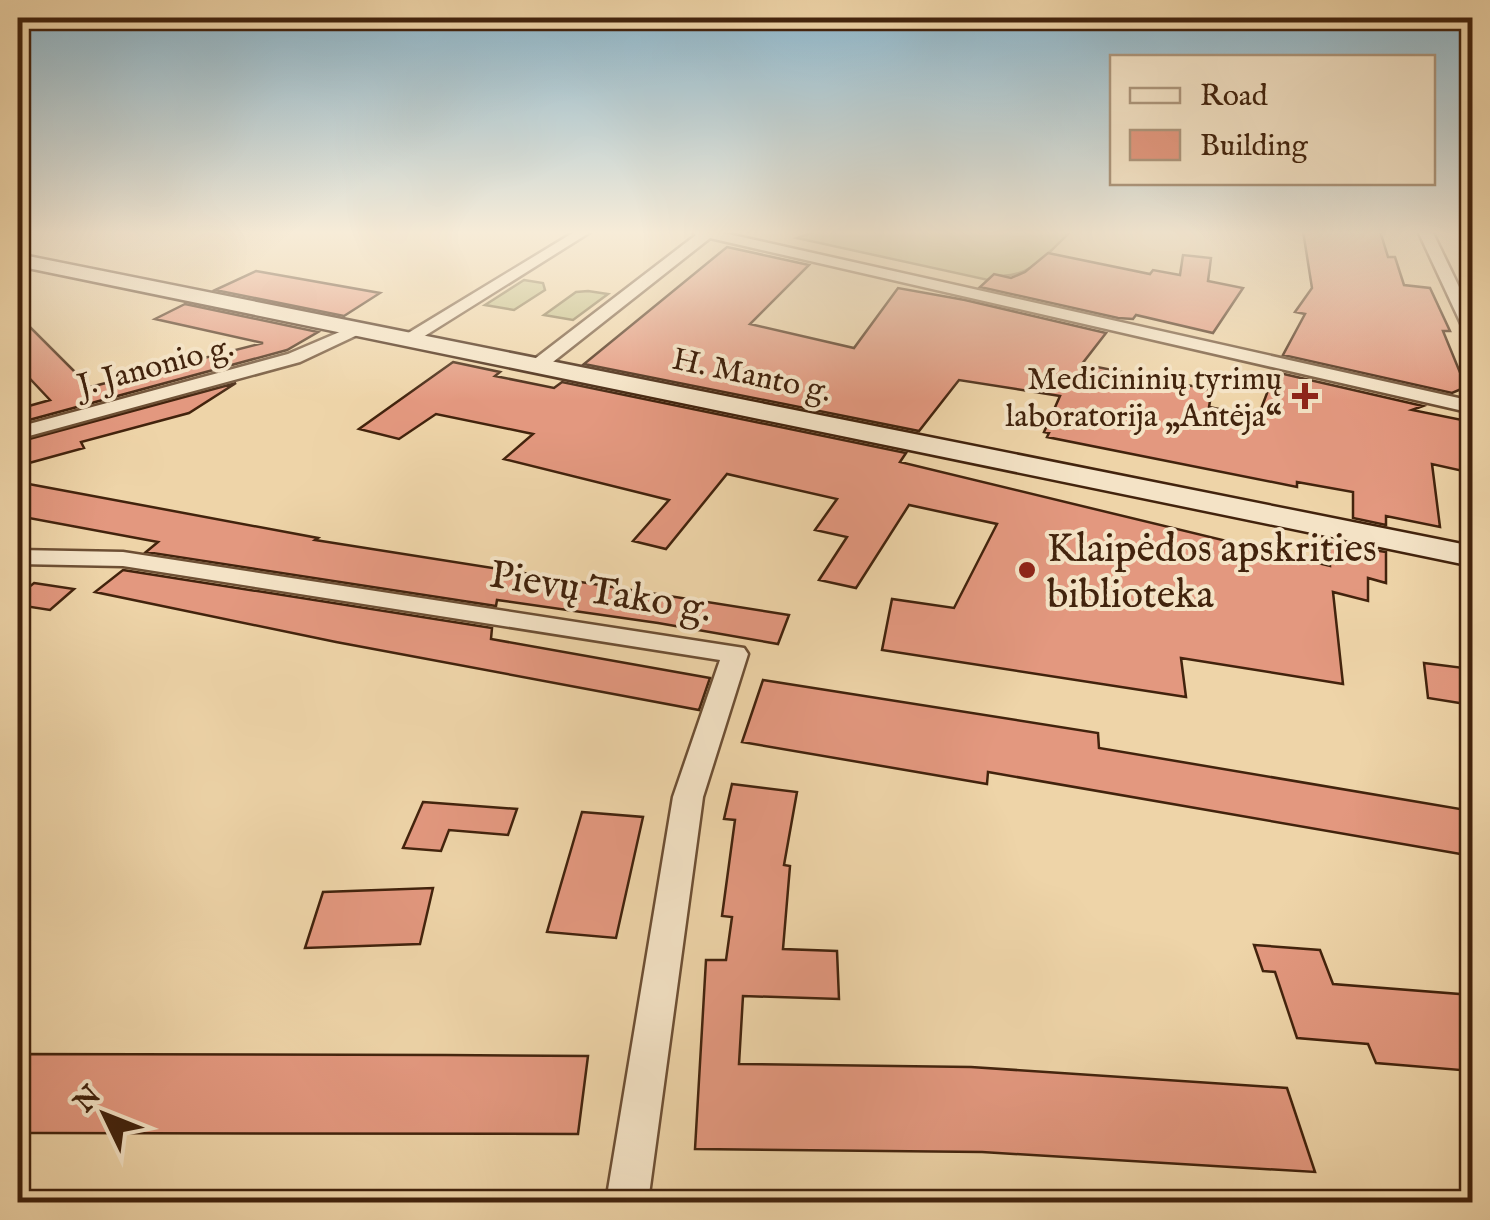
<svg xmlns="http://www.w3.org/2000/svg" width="1490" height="1220" font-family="'IM FELL English',serif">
  <rect width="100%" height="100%" fill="#eed4a8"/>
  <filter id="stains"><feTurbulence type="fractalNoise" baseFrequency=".002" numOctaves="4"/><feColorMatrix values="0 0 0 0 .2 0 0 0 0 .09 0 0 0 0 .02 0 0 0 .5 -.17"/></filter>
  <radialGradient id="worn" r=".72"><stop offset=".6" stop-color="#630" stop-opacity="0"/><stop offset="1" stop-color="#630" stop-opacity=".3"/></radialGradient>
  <!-- green -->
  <path fill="#bfbb83" stroke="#806f48" stroke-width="2.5" d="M817 231H1071C1048 253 1028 281 994 275L988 280 797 238Z
    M524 280 543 283 545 290 514 310 485 305Z
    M588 291 608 294 573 320 544 315 576 292Z"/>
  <!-- building -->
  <path fill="#e3987f" stroke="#42230d" stroke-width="2.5" d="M1303 231H1380L1388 257H1395L1404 285 1430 288 1450 331H1443L1466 387 1452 393 1283 355 1305 314 1295 312 1312 288Z
    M727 247 809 265 750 324 854 348 898 288 965 300 1106 333 1082 364 1212 390 1209 407 1258 417 1275 372 1423 406 1412 410 1472 422V473L1432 464 1440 527 1386 516V525L1353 518V492L1297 482V487L1047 437 1049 433 1044 432 1060 396 959 380 919 431 584 364Z
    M1048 253 1150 274 1153 270 1180 275 1183 255 1211 258 1208 281 1243 288 1213 333 1136 315 1133 319 1118 318 980 287 994 274 1011 278 1025 272Z
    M256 271 380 293 344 316 215 290Z
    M185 304 318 332 287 350 18 423V409L50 400 18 366V315L90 387 263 343 155 319Z
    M453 362 500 372 495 376 554 388 562 382 906 453 900 462 1330 566 1329 543 1386 552V583L1368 578V601L1333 592 1343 684 1181 658 1186 697 882 650 892 599 954 608 997 524 909 505 856 588 819 580 847 537 815 530 837 499 727 474 666 549 633 541 669 500 504 459 533 434 436 414 399 439 359 429Z
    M236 383 189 413 81 442 84 448 18 466V442Z
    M18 482 318 538 315 540 789 615 778 644 658 623 497 600 496 606 146 552 158 542 18 516Z
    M123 570 492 628 491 639 710 678 699 710 336 642 95 592Z
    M34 583 74 589 50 610 18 605V596Z
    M1424 663 1472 669V705L1428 698Z
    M763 680 1098 733 1099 748 1472 811V856L988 772 987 784 742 742Z
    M732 784 797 792 784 865 790 866 783 949 837 951 839 999 743 996 739 1064 971 1067 1287 1088 1315 1172 982 1152 695 1149 706 960H726L732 917 722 916 735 820 724 819Z
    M423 802 517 809 508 835 449 830 441 851 403 848Z
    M582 812 643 817 616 938 547 932Z
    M433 888 420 944 305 948 323 892Z
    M1254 945 1320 950 1333 984 1472 995V1071L1376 1063 1368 1044 1297 1038 1275 972 1263 971Z
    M18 1054 445 1055 588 1056 578 1134 40 1133H18Z"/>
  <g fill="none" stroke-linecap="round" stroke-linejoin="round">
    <defs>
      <path id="minor" d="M576 231H592L415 342 400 338Z
        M691 231H715L1472 401V413L710 238 544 369H532V361L696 235Z
        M1418 231H1432L1472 314V335L1464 330Z
        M356 325 370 329 300 362 18 439V427L288 354Z
        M18 550 123 552 744 648 748 654 703 797 648 1202H606L673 797 720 660 123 566 18 564Z"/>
      <path id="secondary" d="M18 254 1472 546V566L18 266Z"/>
    </defs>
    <!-- minor casing -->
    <use href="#minor" stroke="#6d4f34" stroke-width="5"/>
    <!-- secondary casing -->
    <use href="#secondary" stroke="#42230d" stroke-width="5"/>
    <!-- minor -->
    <use href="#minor" fill="#f4e3c6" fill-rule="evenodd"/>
    <!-- secondary -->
    <use href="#secondary" fill="#f4e3c6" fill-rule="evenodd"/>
  </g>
  <!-- sky -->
  <linearGradient id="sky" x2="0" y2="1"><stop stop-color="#89b6ce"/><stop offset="0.58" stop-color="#f7ecd8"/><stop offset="1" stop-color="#f7ecd8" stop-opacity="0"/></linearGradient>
  <rect width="1490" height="401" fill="url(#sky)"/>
  <!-- markers -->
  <g fill="#8f2418" stroke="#f4e3c6" stroke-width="4">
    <path d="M1300 381h10v10h10v10h-10v10h-10v-10h-10v-10h10z"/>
    <circle cx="1027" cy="570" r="10"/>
  </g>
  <g text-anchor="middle" stroke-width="8" stroke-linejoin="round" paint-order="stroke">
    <!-- far-street labels -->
    <g font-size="32" fill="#42230d" stroke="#f4e3c6">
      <text transform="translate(155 365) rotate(-15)" y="11">J. Janonio g.</text>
      <text transform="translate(752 374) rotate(12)" y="11">H. Manto g.</text>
    </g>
    <!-- far-poi labels -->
    <g font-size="32" fill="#42230d" stroke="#f4e3c6" text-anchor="end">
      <text x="1282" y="389">Medicininių tyrimų<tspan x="1282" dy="37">laboratorija „Antėja“</tspan></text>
    </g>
    <!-- poi labels -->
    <g font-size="40" fill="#42230d" stroke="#f4e3c6" text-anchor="start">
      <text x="1047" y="561">Klaipėdos apskrities<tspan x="1047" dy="46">biblioteka</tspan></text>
    </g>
    <!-- street labels -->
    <g font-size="40" fill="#42230d" stroke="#f4e3c6">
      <text transform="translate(601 590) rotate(9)" y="14">Pievų Tako g.</text>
    </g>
  </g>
  <!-- margin -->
  <rect width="1490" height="1220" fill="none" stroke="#eed4a8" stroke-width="60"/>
  <rect x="20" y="20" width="1450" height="1180" fill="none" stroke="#42230d" stroke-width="5"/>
  <rect x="30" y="30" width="1430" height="1160" fill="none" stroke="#42230d" stroke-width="2.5"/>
  <!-- legend -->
  <rect x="1110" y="55" width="325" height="130" fill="#f4e3c6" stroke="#ad967c" stroke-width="2.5"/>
  <rect x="1130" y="88" width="50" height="15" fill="#f4e3c6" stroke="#ad967c" stroke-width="2.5"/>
  <text x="1200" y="105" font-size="30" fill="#42230d">Road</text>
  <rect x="1130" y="130" width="50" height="30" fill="#e3987f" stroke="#ad967c" stroke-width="2.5"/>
  <text x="1200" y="155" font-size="30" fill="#42230d">Building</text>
  <!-- north arrow -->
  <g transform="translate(105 1115) rotate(313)" stroke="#f4e3c6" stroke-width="8" paint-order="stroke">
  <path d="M0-8L18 38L0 25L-18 38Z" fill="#42230d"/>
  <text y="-15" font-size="28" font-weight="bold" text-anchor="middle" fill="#42230d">N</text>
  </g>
  <rect width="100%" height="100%" filter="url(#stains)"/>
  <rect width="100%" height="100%" fill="url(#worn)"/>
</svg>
